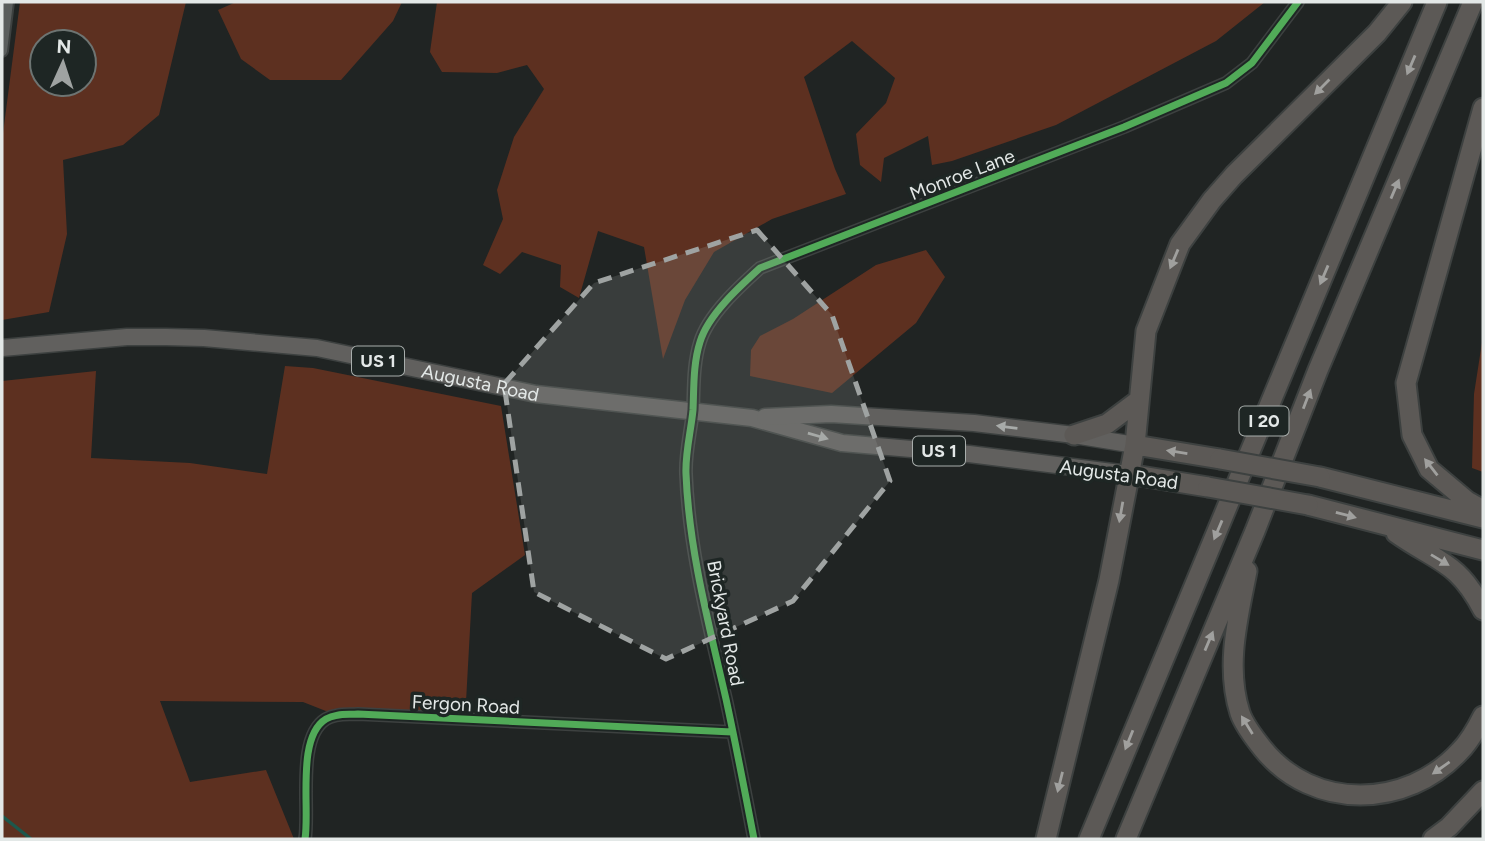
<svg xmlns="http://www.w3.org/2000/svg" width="1485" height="841" font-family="Figtree,sans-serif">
  <rect width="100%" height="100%" fill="#202423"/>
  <!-- green -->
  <path fill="#5d3020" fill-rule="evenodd" d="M20 2H186L159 115 123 145 63 160 67 234 49 312 2 320V141ZM84 42V84H42V42Z
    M236 2H402L393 21 341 80H270L241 59 218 10Z
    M437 2H1265L1216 41 1056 125 952 161 932 165 928 136 884 158 881 182 860 165 856 134 886 103 895 78 852 41 804 77 835 169 846 194 772 219 714 252 685 300 663 359 644 247 598 231 579 298 560 287 561 265 522 252 500 274 483 265 503 219 497 190 514 137 544 89 527 65 497 73 442 72 430 52Z
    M926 250 945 277 916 323 832 393 750 376 751 350 760 336 793 319 876 265Z
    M1483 336V472L1472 468 1474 394Z
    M285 366 313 368 501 406 525 555 472 593 465 720 336 715 303 702 160 701 190 782 266 770 294 839H2V381L96 371 91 458 190 463 267 474Z"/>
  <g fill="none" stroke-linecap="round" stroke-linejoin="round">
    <!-- stream -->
    <path stroke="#1d574c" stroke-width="3.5" d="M2 816 31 839"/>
    <defs>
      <path id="street" d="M2 51 8 2
        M305 839C310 809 296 737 326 719 336 713 348 715 358 714L732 732
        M754 839C745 792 736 745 726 699 709 625 689 550 686 474 685 453 691 431 693 410 694 388 693 364 700 342 708 315 739 287 760 268L1124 127 1226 83 1252 63 1298 2"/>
      <g id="primary">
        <path id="s1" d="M2 348 127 337H166L204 338 317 348 536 394 752 418 842 443 969 454 1128 474"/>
        <path d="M765 417 831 414 974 423 1074 435 1135 445"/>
      </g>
      <path id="highway" d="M1483 108 1406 383 1412 435 1429 469 1467 501 1483 510
        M1074 435 1107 424 1139 400
        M1135 445 1220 459
        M1128 474 1208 487
        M1320 477 1483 518
        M1308 505 1483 550
        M1396 533C1437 562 1458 561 1483 610
        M1247 571C1238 618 1225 666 1240 713 1244 725 1255 739 1263 749 1313 811 1407 809 1460 751 1470 741 1477 728 1483 716
        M1046 839 1109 580 1135 445 1146 331 1180 244 1212 200 1234 175 1377 33 1402 2
        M1089 839 1437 2
        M1126 839 1255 531 1318 370 1473 2
        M1433 839 1449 827 1483 791"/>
    </defs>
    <!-- street casing -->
    <use href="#street" stroke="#3d4140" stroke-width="14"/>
    <!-- primary casing -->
    <use href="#primary" stroke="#3d4140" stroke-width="19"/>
    <!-- highway casing -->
    <use href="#highway" stroke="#3d4140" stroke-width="23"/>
    <!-- street -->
    <use href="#street" stroke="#5a5e5d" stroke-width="10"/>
    <!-- primary -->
    <use href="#primary" stroke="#61605e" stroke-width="16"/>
    <!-- highway -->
    <use href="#highway" stroke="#5c5956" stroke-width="19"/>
    <defs>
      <path id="highway-bridge" d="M1220 459 1320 477
        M1208 487 1308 505"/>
    </defs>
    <!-- highway-bridge casing -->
    <use href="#highway-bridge" stroke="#3d4140" stroke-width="23" stroke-linecap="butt"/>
    <!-- highway-bridge -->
    <use href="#highway-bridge" stroke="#5c5956" stroke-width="19"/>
    <defs>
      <path id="cycleway" d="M305 839C310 809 296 737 326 719 336 713 348 715 358 714L732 732
        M754 839C745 792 736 745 726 699 709 625 689 550 686 474 685 453 691 431 693 410 694 388 693 364 700 342 708 315 739 287 760 268L1124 127 1226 83 1252 63 1298 2"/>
    </defs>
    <!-- cycleway casing -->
    <use href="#cycleway" stroke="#1e2624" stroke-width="11"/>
    <!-- cycleway -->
    <use href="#cycleway" stroke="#51ab58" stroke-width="7"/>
  </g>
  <!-- one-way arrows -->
  <defs><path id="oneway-solid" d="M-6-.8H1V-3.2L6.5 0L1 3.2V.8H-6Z" transform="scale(1.75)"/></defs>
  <g fill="#a0a09e">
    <use href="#oneway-solid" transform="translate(1411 65) rotate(113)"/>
    <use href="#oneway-solid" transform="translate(1322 87) rotate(135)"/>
    <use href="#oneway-solid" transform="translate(1395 189) rotate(-67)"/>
    <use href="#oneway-solid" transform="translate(1174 259) rotate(113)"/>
    <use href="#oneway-solid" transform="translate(1324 275) rotate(113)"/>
    <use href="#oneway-solid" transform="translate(1307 399) rotate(-69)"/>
    <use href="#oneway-solid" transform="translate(1177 452) rotate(-171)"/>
    <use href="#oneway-solid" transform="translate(1431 467) rotate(-128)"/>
    <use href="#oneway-solid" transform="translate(1121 512) rotate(100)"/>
    <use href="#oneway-solid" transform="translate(1346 515) rotate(15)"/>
    <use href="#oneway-solid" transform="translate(1218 530) rotate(113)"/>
    <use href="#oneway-solid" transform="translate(1440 560) rotate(31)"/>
    <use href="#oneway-solid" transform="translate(1209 641) rotate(-67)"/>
    <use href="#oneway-solid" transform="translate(1247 725) rotate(-122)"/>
    <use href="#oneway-solid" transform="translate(1129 740) rotate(112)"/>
    <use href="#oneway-solid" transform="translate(1441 768) rotate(145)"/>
    <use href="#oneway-solid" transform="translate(1060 782) rotate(104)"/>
  </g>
  <g fill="#a8aba9">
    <use href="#oneway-solid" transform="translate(1007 427) rotate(-173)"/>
    <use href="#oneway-solid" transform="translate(818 436) rotate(16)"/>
  </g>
  <!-- marked area -->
  <path fill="#9fa3a2" fill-opacity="0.2" stroke="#9fa3a2" stroke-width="5" stroke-dasharray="14 9" stroke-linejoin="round" d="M757 230 832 315 890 481 793 601 666 659 534 592 504 384 594 283Z"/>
  <g text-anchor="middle" stroke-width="7" stroke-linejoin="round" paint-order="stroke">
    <!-- shield labels -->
    <g fill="#1e2624" stroke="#a8aeac" stroke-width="2">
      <rect x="352" y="346.5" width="52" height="29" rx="5"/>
      <rect x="1239.5" y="406.5" width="49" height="29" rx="5"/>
      <rect x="913" y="436.5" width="52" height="29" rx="5"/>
    </g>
    <g font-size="18" font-weight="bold" fill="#e3e8e7">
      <text x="378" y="367">US 1</text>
      <text x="1264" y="427">I 20</text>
      <text x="939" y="457">US 1</text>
    </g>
    <!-- street labels -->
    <g font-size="19" fill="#e3e8e7" stroke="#1e2624">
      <text transform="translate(962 174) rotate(-21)" y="7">Monroe Lane</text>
      <text dy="7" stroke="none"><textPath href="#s1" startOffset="483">Augusta Road</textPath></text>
      <text transform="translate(1119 474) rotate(8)" y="7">Augusta Road</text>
      <text transform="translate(726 623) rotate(79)" y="7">Brickyard Road</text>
      <text transform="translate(466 704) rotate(3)" y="7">Fergon Road</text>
    </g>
  </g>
  <!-- border -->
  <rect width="1485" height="841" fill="none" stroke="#e3e8e7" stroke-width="7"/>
  <!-- north arrow -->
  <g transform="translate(63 63) rotate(3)"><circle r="33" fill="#1e2624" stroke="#6d7472" stroke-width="2"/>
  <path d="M0-5L12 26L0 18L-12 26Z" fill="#9fa3a2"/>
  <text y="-10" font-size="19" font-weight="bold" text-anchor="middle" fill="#e3e8e7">N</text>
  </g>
</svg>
